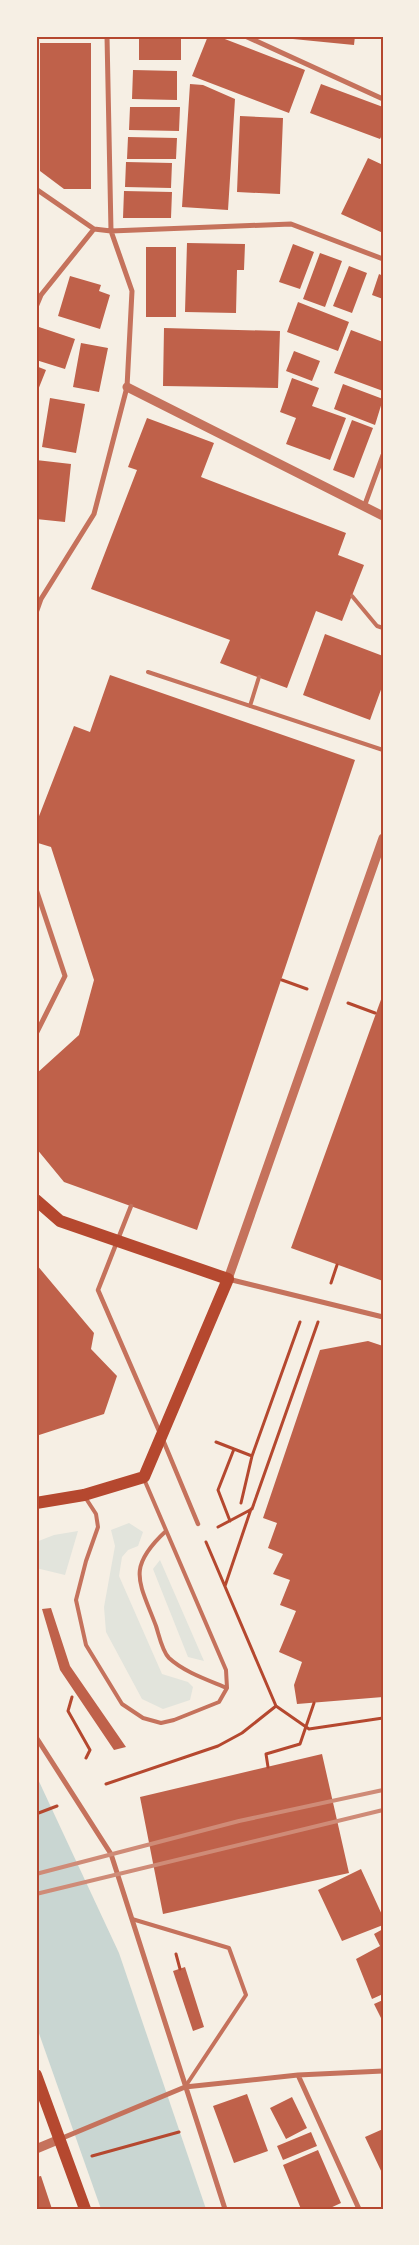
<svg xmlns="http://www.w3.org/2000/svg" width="419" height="2245" font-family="'Noto Sans',sans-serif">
  <rect width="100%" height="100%" fill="#f6efe4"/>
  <!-- green -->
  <path fill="#e2e4dc" d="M129 1523 143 1532 138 1546 128 1550 122 1557 119 1576 162 1674 188 1682 193 1687 190 1700 163 1709 142 1699 106 1632 104 1607 115 1546 111 1530Z
    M78 1531 65 1575 36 1568V1542L54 1535Z
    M160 1560 204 1661 188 1657 153 1569Z"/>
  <!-- water -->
  <path fill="#c9d6d2" d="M36 1775 119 1953 206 2209H101L36 2025Z"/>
  <!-- building -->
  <path fill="#bf614a" d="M139 36H181V60H139Z
    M208 36H217L305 70 289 113 192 76Z
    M294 36H355L354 45 293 39Z
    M40 43H91V189H64L40 171Z
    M133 70 177 71V100L132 99Z
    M190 84 203 85 235 99 228 210 182 207Z
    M321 84 383 107V133L380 139 310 113Z
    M130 107H180L179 131 129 130Z
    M240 116 283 118 280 194 237 192Z
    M128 137 177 138 176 159H127Z
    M368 158 383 165V233L341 214Z
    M126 162 172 163 171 188 125 187Z
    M124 191 172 192 171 218H123Z
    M187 243 245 244 244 270H237L236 313 185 312Z
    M293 244 314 252 300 289 279 282Z
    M146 247H176V317H146Z
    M320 253 342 261 325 307 303 299Z
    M349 266 367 273 352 313 333 306Z
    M379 274 383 276V299L372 295Z
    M70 276 101 285 99 291 110 295 100 329 58 316Z
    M298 302 349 322 338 351 287 332Z
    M39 327 75 339 65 369 36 360V336Z
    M164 328 280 331 278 388 163 386Z
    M351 330 383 342V391L334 373Z
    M81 343 108 348 99 392 73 387Z
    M294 351 320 361 312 381 286 371Z
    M36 366 46 370 38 390 36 389Z
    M292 378 319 388 312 406 346 418 330 460 286 444 296 418 280 412Z
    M343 384 383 399 375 425 334 409Z
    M50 398 85 404 76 453 42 447Z
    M147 418 214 443 201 477 346 533 338 555 364 565 342 621 316 611 287 688 220 663 230 640 91 589 137 470 128 467Z
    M352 420 373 428 354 478 333 470Z
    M36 460 71 464 65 522 36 519Z
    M325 634 383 656V684L370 720 303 695Z
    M110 675 355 760 197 1230 64 1182 36 1148V1074L79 1035 94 980 51 847 38 843 36 824 74 726 90 732Z
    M383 994V1281L291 1248Z
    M36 1264 94 1333 91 1349 117 1376 104 1414 36 1436Z
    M368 1341 383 1346V1697L297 1704 294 1685 302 1662 279 1652 296 1611 280 1605 290 1580 273 1574 283 1554 268 1548 277 1523 263 1518 320 1350Z
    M51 1608 70 1666 126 1747 114 1750 60 1670 42 1609Z
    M322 1754 349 1873 163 1914 140 1797Z
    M361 1869 383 1917V1925L342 1941 318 1890Z
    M383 1929V1994L372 1999 356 1959 380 1946 374 1934Z
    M185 1967 204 2027 193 2031 173 1971Z
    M383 2000V2022L374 2004Z
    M247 2094 268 2151 234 2163 213 2106Z
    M292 2097 307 2128 286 2139 270 2108Z
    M383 2129V2175L365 2137Z
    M311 2132 317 2146 283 2160 277 2146Z
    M318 2150 341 2203 328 2209H301L283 2165Z
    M41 2176 52 2209H36V2177Z"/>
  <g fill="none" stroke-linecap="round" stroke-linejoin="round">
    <!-- path -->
    <path stroke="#b5482f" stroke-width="3" d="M282 980 307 989
      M348 1003 375 1013
      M331 1283 337 1265
      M216 1442 252 1456 300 1322
      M241 1503 252 1456
      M230 1521 218 1490 234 1449
      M218 1527 252 1509 318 1322
      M225 1586 251 1509
      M72 1697 68 1711 90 1750 86 1758
      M276 1706 309 1729 383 1718
      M268 1767 266 1754 300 1744 314 1703
      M106 1784 218 1746 242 1733 276 1706 206 1542
      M36 1814 57 1806
      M176 1954 180 1969
      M92 2156 179 2132"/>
    <!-- service -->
    <path stroke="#c5725c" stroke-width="4" d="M352 596 377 626 383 628
      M148 672 383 750
      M250 706 259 677
      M85 1497 96 1514 98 1527 86 1561 76 1600 86 1645 122 1704 143 1718 161 1723 174 1720 219 1702 227 1688 226 1670 144 1479
      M166 1531C126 1568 139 1581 156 1626 159 1635 162 1651 169 1658 184 1672 208 1680 227 1688
      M132 1919 229 1948 246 1995 185 2087"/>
    <!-- pedestrian -->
    <path stroke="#c5725c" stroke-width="4.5" d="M131 1206 98 1290 160 1433
      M163 1440 198 1524"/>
    <!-- minor -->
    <path stroke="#c5725c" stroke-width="5" d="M245 36 383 99
      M36 189 94 229 111 231 291 224 383 259
      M36 307 41 295 94 229
      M364 507 383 455
      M36 613 41 599 94 514 127 387 132 291 111 231 107 36
      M36 889 65 976 36 1034
      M228 1279 383 1317
      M36 1737 111 1854 225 2209
      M298 2075 359 2209
      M60 2139 185 2087 298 2075 383 2071"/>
    <!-- tertiary -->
    <path stroke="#c5725c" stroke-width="9" d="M127 387 383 516
      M228 1279 383 838
      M36 2149 60 2139"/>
    <!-- primary -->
    <path stroke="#b5482f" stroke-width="12" d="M36 1200 60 1221 228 1279 144 1477 84 1495 36 1503
      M36 2075 85 2209"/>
    <!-- rail -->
    <path stroke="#cf8b77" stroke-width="4" d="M36 1874 239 1821 383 1790
      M36 1894 383 1810"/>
  </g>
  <!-- border -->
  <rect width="419" height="2245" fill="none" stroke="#f6efe4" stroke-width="75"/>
  <rect x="38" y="38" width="344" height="2170" fill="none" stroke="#b5482f" stroke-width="2"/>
</svg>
